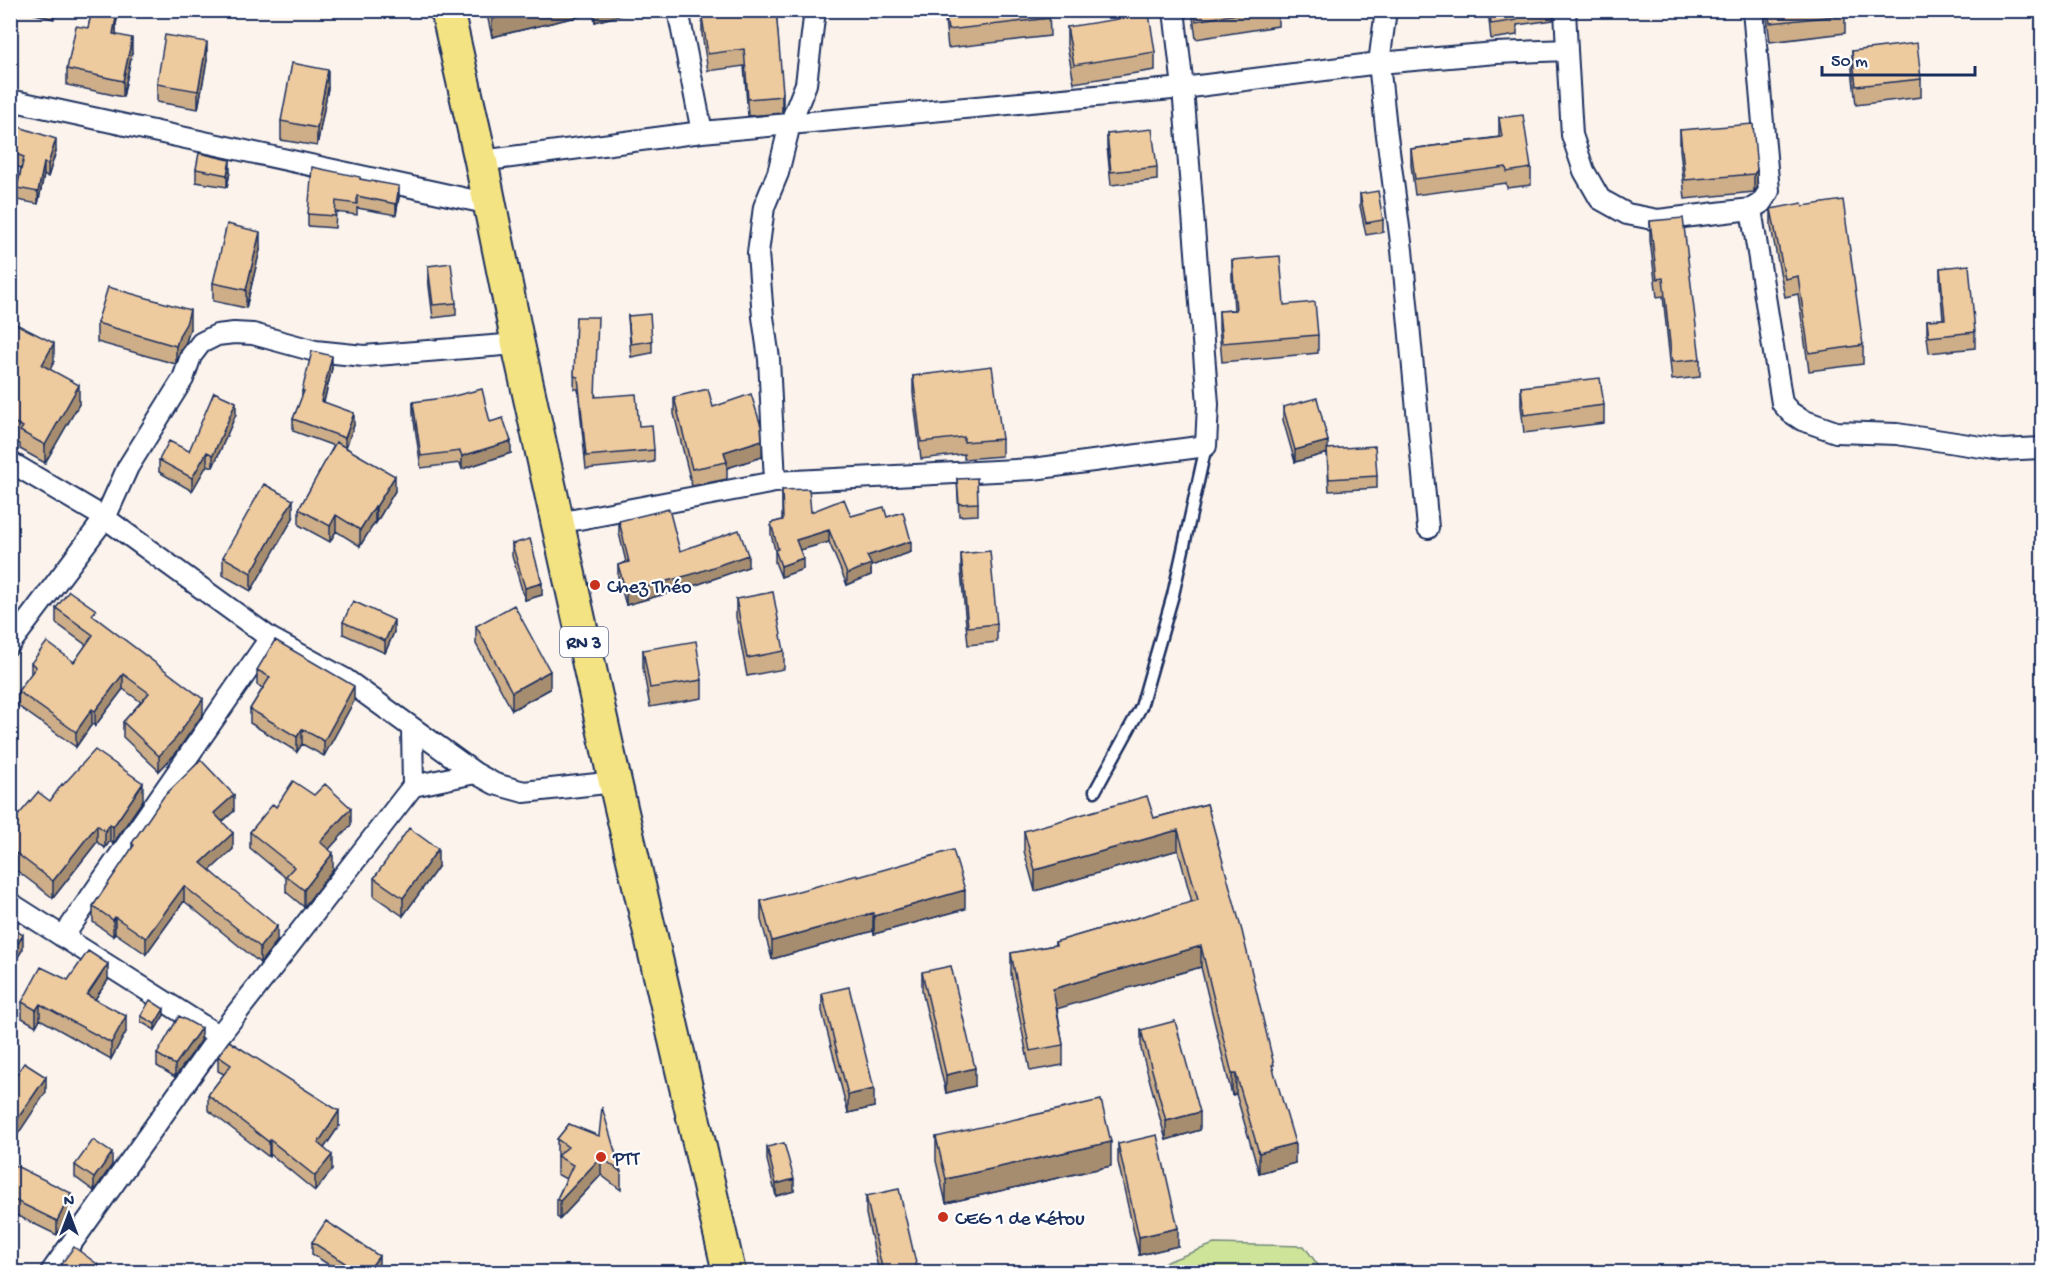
<svg xmlns="http://www.w3.org/2000/svg" width="2053" height="1283" font-family="'Gochi Hand',sans-serif">
  <rect width="100%" height="100%" fill="#fcf4ec"/>
  <filter id="ink" filterUnits="userSpaceOnUse"><feTurbulence type="fractalNoise" baseFrequency=".0167" numOctaves="2"/><feDisplacementMap in="SourceGraphic" scale="12" xChannelSelector="R" yChannelSelector="G"/><feConvolveMatrix kernelMatrix="1 2 1 2 8 2 1 2 1" color-interpolation-filters="sRGB"/></filter>
  <g filter="url(#ink)">
    <!-- green -->
    <path fill="#cde499" stroke="#748a7c" stroke-width="1.5" d="M1214 1244 1304 1246 1323 1272H1140Z"/>
    <g fill="none" stroke-linecap="round" stroke-linejoin="round">
      <defs>
        <path id="service" d="M1095 791 1141 707 1173 595 1206 446"/>
        <path id="minor" d="M678 10 702 132
          M1386 10 1379 63 1496 53 1567 50 1565 10
          M1567 50 1572 135 1584 171 1600 199 1627 214 1658 220 1751 209 1761 203 1769 191 1753 10
          M10 100 490 204
          M481 161 702 132 1183 88 1379 63 1386 128 1402 250 1428 528
          M1751 209 1782 403 1790 412 1802 420 1836 432 1897 434 2001 450 2042 448
          M10 462 105 518 270 638 345 679 475 773 495 784 524 792 615 782
          M775 482 769 359 763 317 758 253 764 207 778 173 790 124 806 84 815 10
          M558 523 775 482 1033 469 1206 446 1208 404 1183 88 1174 10
          M10 644 105 518 128 467 183 379 191 356 201 343 217 335 234 333 253 334 315 351 364 356 518 344
          M412 728 413 786
          M10 903 219 1036
          M63 937 270 638
          M51 1272 219 1036 413 786 475 773"/>
        <path id="primary" d="M447 10 481 161 518 344 615 782 729 1272"/>
      </defs>
      <!-- service casing -->
      <use href="#service" stroke="#1b2f5e" stroke-width="15"/>
      <!-- minor casing -->
      <use href="#minor" stroke="#1b2f5e" stroke-width="24"/>
      <!-- primary casing -->
      <use href="#primary" stroke="#1b2f5e" stroke-width="36"/>
      <!-- service -->
      <use href="#service" stroke="#fff" stroke-width="10"/>
      <!-- minor -->
      <use href="#minor" stroke="#fff" stroke-width="20"/>
      <!-- primary -->
      <use href="#primary" stroke="#f4e382" stroke-width="32"/>
    </g>
    <!-- wall -->
    <path fill="#cdae89" stroke="#1b2f5e" stroke-width="1.5" d="M31 10H56L54 19 31 13Z
      M84 10H119L116 24V34L132 53 123 97 67 85V69L88 28 92 12Z
      M486 10H636L595 22 593 13 492 37Z
      M776 10 783 109 782 113 748 116 744 66 708 71 702 34V17Z
      M944 10H1049L1050 36 948 48Z
      M1192 10H1278V26L1196 39Z
      M1401 10H1468L1401 15Z
      M1488 10H1554L1553 20 1517 25V35L1491 39Z
      M1766 10H1845V33L1770 42Z
      M1067 27 1155 52V70L1074 83 1067 45Z
      M1852 51 1921 79V97L1856 105 1852 69Z
      M207 60 198 109 157 102V84Z
      M328 88 317 146 281 140V121Z
      M1499 118 1531 168V185L1507 188 1506 183 1415 195 1411 165V149L1499 137Z
      M10 124 56 151 48 177 44 175 38 204 17 200V188L21 168 10 164Z
      M1680 130 1757 170V188L1754 192 1685 199 1680 149Z
      M1107 134 1157 167V180L1111 185 1107 146Z
      M196 169 230 172 227 187 196 182Z
      M360 179 399 197 396 215 357 208V215L336 212 335 228 308 226V214Z
      M1360 194 1383 220V232L1366 235 1360 206Z
      M1803 206 1863 345V364L1809 371 1798 294 1785 297 1771 227V209Z
      M1650 221 1700 359V377L1672 380 1663 296 1657 297 1650 240Z
      M260 250 246 308 213 301V283Z
      M1232 260 1318 335V353L1222 362 1219 329V311L1234 310 1232 278Z
      M428 266 456 303V315L433 318 428 278Z
      M1940 268 1975 332V348L1929 353 1927 336V320L1943 319 1940 284Z
      M628 316 652 341V353L631 357Z
      M576 317 596 397 639 426 654 450V462L586 469 578 389H574Z
      M10 321 54 362 50 369 79 404 45 463 20 449V444L10 439Z
      M97 323 190 329 186 342 180 352 176 364 97 342Z
      M332 368 324 402 354 425 346 447 395 491 376 523 375 522 360 546 336 531 330 542 299 525V509L334 446 293 431V419L302 397V391Z
      M913 376 1002 439V456L964 459V454L921 459 913 393Z
      M1521 387 1604 405V423L1524 433 1521 406Z
      M674 397 713 407 762 457 727 468V479L692 486 674 414Z
      M413 402 490 422 511 453 462 469 460 463 421 468 413 414Z
      M1283 407 1328 449 1377 476V488L1329 491 1327 453 1295 462 1283 420Z
      M236 414 213 467 207 465 192 491 159 472V460L189 451Z
      M957 479 978 503V515L959 516Z
      M782 490 811 512 851 516 887 517 911 552 871 566V575L847 585 829 542 800 550 803 569 781 577 775 562V550L771 534V523L782 520Z
      M293 518 251 591 223 575V557Z
      M619 521 680 551 748 567 693 586 626 605 618 577V565L626 562 619 533Z
      M512 544 542 595 525 600 512 556Z
      M961 554 997 624V642L968 645 961 572Z
      M736 599 784 651V669L747 676 736 617Z
      M56 608 96 618 203 714 176 753 159 771 123 737V722L141 702 123 689 95 726 92 724 76 747 18 706V691L31 674V663L74 662 86 645 56 623Z
      M343 622 394 632 385 653 343 634Z
      M476 626 550 689 512 710 476 644Z
      M643 650 702 680V698L650 707 643 668Z
      M257 670 354 701 324 756 302 744 297 752 250 723V709L263 688 257 685Z
      M63 785 143 800 113 844 110 841 105 848 97 842 53 898 16 870 13 874 10 872V825L50 801Z
      M1207 804 1274 1074 1295 1163 1259 1173 1236 1094 1232 1095 1201 967 1057 1008 1063 1045V1065L1030 1071 1011 974V953L1055 945V942L1192 902 1178 850 1035 891 1024 851V831L1154 818Z
      M276 807 351 825 329 849 333 869 304 907 286 892V878L250 848V832Z
      M234 811 222 822 233 849 210 870 277 941 260 963 184 901 146 954 115 933 113 936 93 922V906L132 849V843Z
      M438 867 403 916 374 896V878Z
      M858 877 965 909 874 934 873 931 772 959 761 920V901Z
      M922 972 975 1086 946 1093 922 991Z
      M68 980H108L95 999 126 1032 111 1059 40 1019 36 1026 22 1018V1002Z
      M822 993 874 1107 848 1113 822 1011Z
      M164 1015 155 1030 141 1022V1016Z
      M1141 1030 1200 1130 1166 1140 1141 1049Z
      M201 1041 175 1077 157 1066V1054Z
      M218 1056 339 1126 324 1148 332 1170 315 1191 270 1154 269 1157 208 1110V1095L224 1074 218 1071Z
      M569 1124 621 1172V1190L601 1175 560 1219 557 1217V1199L566 1179 557 1174V1139Z
      M936 1137 1111 1166 946 1203 936 1161Z
      M1118 1144 1178 1246 1139 1255 1118 1162Z
      M767 1147 794 1191 776 1196 767 1160Z
      M10 1163 71 1208 57 1235 10 1212Z
      M75 1165H112L94 1191 75 1177Z
      M866 1196 918 1272H879L866 1214Z
      M312 1242 379 1268 340 1272 312 1254Z"/>
    <!-- shaded-wall -->
    <path fill="#a78d6f" stroke="#1b2f5e" stroke-width="1.5" d="M116 10H119L116 24V33L113 49V34Z
      M528 10H593V13L492 37V19Z
      M595 10H636V11L595 22Z
      M132 38V53L123 97V81Z
      M207 42V60L198 109V91Z
      M328 70V88L317 146V128Z
      M783 92V109L782 113V96Z
      M56 139V151L48 177V164Z
      M230 160V172L227 187V175Z
      M44 163V175L38 204V192Z
      M1757 170V188L1754 192V174Z
      M399 186V197L396 215V204Z
      M260 232V250L246 308V290Z
      M190 310V329L186 342 180 352 176 364V346L180 334Z
      M54 343V362L42 384V365Z
      M332 356V368L321 413V401Z
      M79 385V404L45 463V445Z
      M236 402V414L213 467V455Z
      M354 413V425L345 450V438Z
      M762 440V457L727 468V462L724 452Z
      M511 441V453L462 469V456Z
      M1328 441V453L1295 462V450Z
      M207 452V465L192 491V478Z
      M395 476V491L376 523V507Z
      M293 500V518L251 591V573Z
      M375 506V522L360 546V530Z
      M336 515V531L330 542V526Z
      M829 530V542L796 551V540Z
      M911 541V552L871 566V575L847 585V574L867 556Z
      M748 555V567L693 586 626 605V592Z
      M803 558V569L781 577V566Z
      M542 583V595L525 600V588Z
      M394 620V632L385 653V641Z
      M550 671V689L512 710V692Z
      M123 674V689L95 726V711Z
      M354 686V701L324 756V741Z
      M203 699V714L176 753 159 771V756Z
      M92 709V724L76 747V732Z
      M302 729V744L297 752V737Z
      M143 783V800L113 844V827Z
      M234 795V811L214 829V813Z
      M351 808V825L320 859V842Z
      M110 824V841L105 848V831Z
      M97 825V842L53 898V881Z
      M1178 830V850L1035 891V870Z
      M233 833V849L201 879V863Z
      M438 849V867L403 916V898Z
      M16 853V870L13 874V857Z
      M333 853V869L304 907V890Z
      M184 886V901L146 954V938Z
      M965 890V909L874 934V916Z
      M873 913V931L772 959V941Z
      M115 917V933L113 936V920Z
      M277 926V941L260 963V947Z
      M23 935V949L10 970V956Z
      M1201 946V967L1053 1010V989Z
      M108 964V980L87 1011V995Z
      M40 1004V1019L36 1026V1010Z
      M164 1009V1015L155 1030V1024Z
      M126 1016V1032L111 1059V1043Z
      M201 1028V1041L175 1077V1065Z
      M975 1068V1086L946 1093V1075Z
      M1232 1074H1236V1094L1232 1095Z
      M46 1077V1092L12 1143V1150L10 1151V1130Z
      M874 1089V1107L848 1113V1095Z
      M339 1111V1126L318 1157V1143Z
      M1200 1112V1130L1166 1140V1121Z
      M270 1140V1154L269 1157V1142Z
      M1111 1142V1166L946 1203V1179Z
      M1295 1143V1163L1259 1173V1153Z
      M112 1153V1165L94 1191V1178Z
      M332 1155V1170L315 1191V1176Z
      M601 1157V1175L560 1219V1201Z
      M794 1179V1191L776 1196V1184Z
      M71 1193V1208L57 1235V1221Z
      M1178 1228V1246L1139 1255V1237Z
      M379 1256V1268L375 1272H367Z"/>
    <!-- building -->
    <path fill="#eeca9f" stroke="#1b2f5e" stroke-width="1.5" d="M92 10H116L114 18H116L113 34 132 38 123 81 67 69 76 26 88 28Z
      M490 10H528L492 19Z
      M760 10H776L783 92 782 96 748 99 744 49 708 54 702 17Z
      M945 10H1049L1050 18 948 30Z
      M1195 10H1261L1196 21Z
      M1490 10H1518L1516 11 1517 20 1491 24Z
      M1768 10H1845V15L1770 23Z
      M1149 14 1155 52 1074 65 1067 27Z
      M165 35 207 42 198 91 157 84Z
      M1917 43 1921 79 1856 86 1852 51Z
      M292 63 328 70 317 128 281 121Z
      M1523 115 1531 168 1507 172 1506 167 1415 179 1411 149 1502 137 1499 118Z
      M10 124 56 139 48 164 44 163 38 192 17 188 24 157 10 152Z
      M1753 124 1757 170 1754 174 1685 180 1680 130Z
      M1152 129 1157 167 1111 172 1107 134Z
      M199 153 230 160 227 175 196 169Z
      M312 167 360 177V179L399 186 396 204 357 196V204L336 201 335 216 308 214Z
      M1378 191 1383 220 1366 223 1360 194Z
      M1843 200 1863 345 1809 353 1798 276 1785 279 1771 209 1802 203 1803 206Z
      M1683 218 1700 359 1672 362 1663 278 1657 279 1650 221Z
      M227 224 260 232 246 290 213 283Z
      M1280 256 1284 305 1315 302 1318 335 1222 343 1219 311 1236 310 1232 260Z
      M451 263 456 303 433 305 428 266Z
      M1969 265 1975 332 1929 337 1927 320 1945 319 1940 268Z
      M108 287 190 310 186 324 180 334 176 346 97 323Z
      M650 314 652 341 631 344 628 316Z
      M576 317H598L595 397 636 394 639 426 652 425 654 450 586 456 578 377 574 376Z
      M10 321 54 343 42 365 79 385 45 445 20 431 23 427 10 420Z
      M312 351 332 356 321 401 354 413 345 438 293 419 304 391H302Z
      M992 366 1002 439 964 442V437L921 442 913 376Z
      M1600 378 1604 405 1524 415 1521 387Z
      M482 389 490 422 503 418 511 441 462 456 460 451 421 456 413 402 450 397Z
      M708 389 713 407 751 394 761 426 762 440 724 452 727 462 692 469 674 397Z
      M214 392 236 402 213 455 207 452 192 478 159 460 169 441 189 451Z
      M1317 398 1328 441 1295 450 1283 407Z
      M336 442 395 476 376 507 375 506 360 530 336 515 330 526 299 509Z
      M1375 446 1377 476 1329 479 1327 449Z
      M977 478 978 503 959 504 957 479Z
      M264 484 293 500 251 573 223 557Z
      M809 489 811 512 844 499 851 516 884 507 887 517 903 512 911 541 867 556 871 564 847 574 829 530 796 540 803 558 781 566 775 550 778 549 771 523 783 520 782 490Z
      M669 509 680 551 739 530 748 555 693 574 626 592 618 565 629 562 619 521Z
      M530 539 542 583 525 588 512 544Z
      M990 551 997 624 968 627 961 554Z
      M69 591 96 610 92 615 203 699 176 738 159 756 123 722 149 693 123 674 95 711 92 709 76 732 18 691 36 667 31 663 47 642 74 662 93 635 56 608Z
      M773 592 784 651 747 658 736 599Z
      M353 601 394 620 385 641 343 622Z
      M514 605 550 671 512 692 476 626Z
      M275 640 354 686 324 741 302 729 297 737 250 709 270 677 257 670Z
      M696 641 702 680 650 688 643 650Z
      M95 750 143 783 113 827 110 824 105 831 97 825 53 881 16 853 13 857 10 855V825L38 792 50 801 62 784 63 785Z
      M201 760 234 795 214 813 233 833 201 863 277 926 260 947 184 886 146 938 115 917 113 920 93 906 134 845 132 843 164 796Z
      M293 781 314 795 325 784 351 808 320 842 333 853 304 890 286 876 294 867 250 832 273 804 276 807Z
      M1147 796 1154 818 1207 804 1242 931 1274 1065H1272L1295 1143 1259 1153 1236 1074H1232L1201 946 1053 989 1063 1045 1030 1051 1011 953 1056 945 1055 942 1198 900 1178 830 1035 870 1024 831Z
      M409 828 438 849 403 898 374 878Z
      M953 850 965 890 874 916 873 913 772 941 761 901 858 875V877Z
      M10 927 23 935 10 956Z
      M88 951 108 964 87 995 126 1016 111 1043 40 1004 36 1010 22 1002 41 967 68 980Z
      M951 966 975 1068 946 1075 922 972Z
      M849 987 874 1089 848 1095 822 993Z
      M150 1000 164 1009 155 1024 141 1016Z
      M179 1016 201 1028 175 1065 157 1054Z
      M1175 1021 1200 1112 1166 1121 1141 1030Z
      M229 1041 339 1111 318 1143 332 1155 315 1176 270 1140 269 1142 208 1095 231 1065 218 1056Z
      M24 1063 46 1077 10 1130V1084Z
      M1101 1100 1111 1142 946 1179 936 1137Z
      M602 1107 621 1172 601 1157 560 1201 557 1199 573 1165 557 1156 568 1147 557 1139 569 1124 599 1136Z
      M1157 1135 1178 1228 1139 1237 1118 1144Z
      M93 1140 112 1153 94 1178 75 1165Z
      M784 1143 794 1179 776 1184 767 1147Z
      M10 1163 71 1193 57 1221 10 1198Z
      M899 1189 918 1272H883L866 1196Z
      M326 1221 379 1256 367 1272H339L345 1263 312 1242Z
      M74 1247 108 1272H55Z"/>
  </g>
  <!-- markers -->
  <g fill="#c8321e" stroke="#fff" stroke-width="2">
    <circle cx="595" cy="585" r="6"/>
    <circle cx="601" cy="1157" r="6"/>
    <circle cx="943" cy="1217" r="6"/>
  </g>
  <g text-anchor="middle" stroke-width="4.5" stroke-linejoin="round" paint-order="stroke">
    <!-- shield labels -->
    <rect fill="#fff" stroke="#5f6d8e" stroke-width="1.5" x="560" y="627" width="48" height="30" rx="4.5"/>
    <g font-size="18" font-weight="bold" fill="#1b2f5e">
      <text x="584" y="648">RN 3</text>
    </g>
    <!-- poi labels -->
    <g font-size="20" fill="#1b2f5e" stroke="#fff" text-anchor="start">
      <text x="607" y="592">Chez Théo</text>
      <text x="613" y="1164">PTT</text>
      <text x="955" y="1224">CEG 1 de Kétou</text>
    </g>
  </g>
  <!-- margin -->
  <rect width="2053" height="1283" fill="none" stroke="#fff" stroke-width="36"/>
  <rect x="18" y="18" width="2017" height="1247" fill="none" stroke="#1b2f5e" stroke-width="2" filter="url(#ink)"/>
  <!-- north arrow -->
  <g transform="translate(69 1214)" stroke="#ffffff" stroke-width="4.5" paint-order="stroke">
  <path d="M0-4.5L10 22L0 15L-10 22Z" fill="#1b2f5e"/>
  <text y="-9" font-size="16" font-weight="bold" text-anchor="middle" fill="#1b2f5e">N</text>
  </g>
  <!-- scale -->
  <path d="M1822 66v9h153v-9" fill="none" stroke="#1b2f5e" stroke-width="3"/>
  <text x="1831" y="66" font-size="18" fill="#1b2f5e" stroke="#ffffff" stroke-width="4.5" paint-order="stroke">50 m</text>
</svg>
